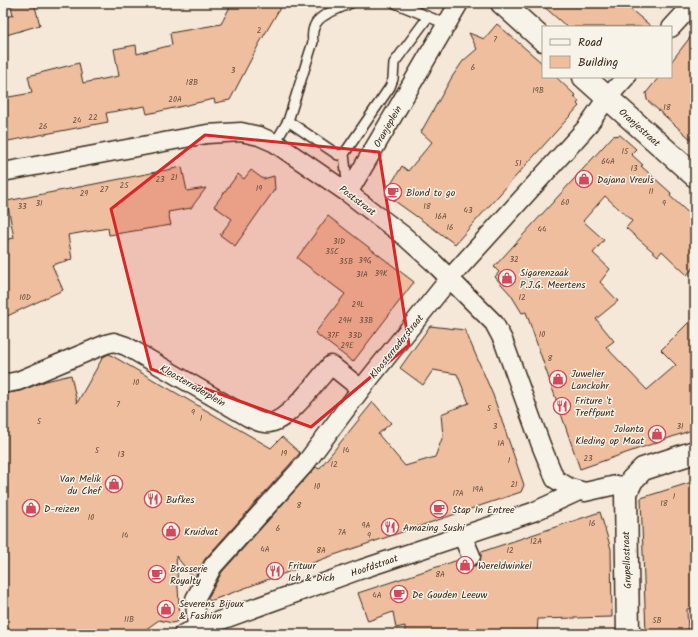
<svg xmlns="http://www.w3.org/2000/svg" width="698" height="637" font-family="Kalam,sans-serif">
  <rect width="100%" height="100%" fill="#f5e8d9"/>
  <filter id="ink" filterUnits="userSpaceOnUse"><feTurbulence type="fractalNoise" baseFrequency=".025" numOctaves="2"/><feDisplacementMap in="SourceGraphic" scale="8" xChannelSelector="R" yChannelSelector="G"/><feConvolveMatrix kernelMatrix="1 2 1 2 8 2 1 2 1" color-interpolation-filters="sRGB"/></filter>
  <g filter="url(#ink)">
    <!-- building -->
    <path fill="#eebe9e" stroke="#3b2a1e" d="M20 3H34L40 25 3 36V18L13 15 11 6Z
      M232 3H283L259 44 230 100 215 103 214 99 147 114 145 106 106 113 108 122 3 142V98L32 93 28 76 79 63 83 83 119 76 114 49 136 45 137 54 172 45 170 33 221 24Z
      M540 3H623L652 27H567Z
      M497 24 542 63 543 77H556L576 96 574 97 579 101 577 104 579 106 455 244 385 194 402 166 408 171 432 142 421 132 452 77 463 61 477 49 469 33 484 39Z
      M695 31V143L647 100 646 93 659 77H671V62Z
      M620 135 636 149 631 154 643 165 641 166 671 193 670 196 695 219V266L687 275 662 251 658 256 626 228 632 221 605 196 583 221 604 240 593 253 610 269 600 282 618 301 596 319 614 341 606 347 647 390 676 365 661 350 695 316V429L580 469 526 312 522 313 511 295 495 277 499 272 494 267 613 136Z
      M182 167 187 191 206 188 191 208 168 212 171 225 109 235 108 228 68 235 72 259 52 265 63 290 3 318V240L14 238 7 201Z
      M251 170 263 179 274 176 275 189 235 246 220 235 232 219 214 206 238 174 244 179Z
      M328 216 414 282 353 362 315 333 345 294 297 258Z
      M430 326 465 330 493 395 524 485 521 492 334 555 210 601 208 598 222 572 316 467 319 469 373 402 391 423 378 434 405 466 435 457 443 436 441 414 469 403 457 374 433 370 423 385 400 368Z
      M109 354 271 448 282 437 300 453 205 559 194 579 176 556 180 619 176 622 172 623 159 620 139 634H3V394L20 391 46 381 71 375 77 403 103 357Z
      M695 481V608L687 609 688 634 646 633 641 498Z
      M600 512 611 549 612 617 538 619 537 634H405V626L396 628 393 612 368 621 358 593 461 559 465 565 475 566 480 562 481 552Z"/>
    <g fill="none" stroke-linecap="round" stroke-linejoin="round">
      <defs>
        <path id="lane" d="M395 3 446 24
          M288 121 338 155 344 154
          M275 143 288 121 313 42C309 15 331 13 351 3
          M348 189 344 154 390 87 393 79 394 63 428 17"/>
        <path id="street" d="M671 28 694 3
          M3 172 207 134 241 132 259 136 275 143 348 193 404 236 433 262 494 323 503 340 541 445 555 479 570 488 585 492 616 485 628 487
          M348 193 459 3
          M3 384 18 381 106 344 114 342 126 346 248 417C255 420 261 424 269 423 289 421 317 380 331 365L361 389
          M462 535 471 556
          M197 629 195 599 213 566 305 464 361 389 450 278 586 128 607 98 626 77
          M183 634 362 569 533 512 579 491"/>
        <path id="secondary" d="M502 3 543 40
          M584 77 695 176
          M628 634 626 493 632 480 643 469 695 452"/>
      </defs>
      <!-- lane casing -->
      <use href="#lane" stroke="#3b2a1e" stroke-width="12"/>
      <!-- street casing -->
      <use href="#street" stroke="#3b2a1e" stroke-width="21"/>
      <!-- secondary casing -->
      <use href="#secondary" stroke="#3b2a1e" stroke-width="25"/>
      <!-- lane -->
      <use href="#lane" stroke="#f7f3e8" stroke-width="9"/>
      <!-- street -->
      <use href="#street" stroke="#f7f3e8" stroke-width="18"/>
      <!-- secondary -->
      <use href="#secondary" stroke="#f7f3e8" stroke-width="22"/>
    </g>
  </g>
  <!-- marked area -->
  <path fill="#d62828" fill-opacity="0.2" stroke="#d62828" stroke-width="3" stroke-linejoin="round" d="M205 135 379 152 409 345 311 427 151 369 111 209Z"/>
  <!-- icons -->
  <defs>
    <symbol id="shop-ring" viewBox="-11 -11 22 22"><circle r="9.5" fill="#f7f3e8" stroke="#d1495b" stroke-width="1.5"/><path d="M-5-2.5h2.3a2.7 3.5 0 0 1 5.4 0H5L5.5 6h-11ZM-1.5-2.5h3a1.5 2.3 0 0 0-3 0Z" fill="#d1495b"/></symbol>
    <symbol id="cafe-ring" viewBox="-11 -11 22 22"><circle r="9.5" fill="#f7f3e8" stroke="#d1495b" stroke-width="1.5"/><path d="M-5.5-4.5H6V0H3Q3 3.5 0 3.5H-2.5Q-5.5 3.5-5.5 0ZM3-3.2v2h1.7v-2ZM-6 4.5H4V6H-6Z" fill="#d1495b"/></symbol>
    <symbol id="restaurant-ring" viewBox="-11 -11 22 22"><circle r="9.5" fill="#f7f3e8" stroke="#d1495b" stroke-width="1.5"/><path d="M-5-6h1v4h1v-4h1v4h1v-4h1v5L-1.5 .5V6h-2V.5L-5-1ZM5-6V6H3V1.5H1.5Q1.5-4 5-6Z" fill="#d1495b"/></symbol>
  </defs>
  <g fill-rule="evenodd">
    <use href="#shop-ring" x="574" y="169" width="20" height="20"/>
    <use href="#cafe-ring" x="383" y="182" width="20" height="20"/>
    <use href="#shop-ring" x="497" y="268" width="20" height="20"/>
    <use href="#shop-ring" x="548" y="369" width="20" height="20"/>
    <use href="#restaurant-ring" x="552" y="396" width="20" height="20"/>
    <use href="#shop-ring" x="647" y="424" width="20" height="20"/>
    <use href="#shop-ring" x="104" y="474" width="20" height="20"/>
    <use href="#restaurant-ring" x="143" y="489" width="20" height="20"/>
    <use href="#shop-ring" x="21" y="498" width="20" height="20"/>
    <use href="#cafe-ring" x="429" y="499" width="20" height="20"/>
    <use href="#restaurant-ring" x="380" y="517" width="20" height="20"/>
    <use href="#shop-ring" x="161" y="521" width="20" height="20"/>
    <use href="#shop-ring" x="455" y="555" width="20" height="20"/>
    <use href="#restaurant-ring" x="265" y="561" width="20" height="20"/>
    <use href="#cafe-ring" x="147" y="564" width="20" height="20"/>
    <use href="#cafe-ring" x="389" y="584" width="20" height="20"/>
    <use href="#shop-ring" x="156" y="599" width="20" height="20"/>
  </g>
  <g text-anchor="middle" stroke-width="3" stroke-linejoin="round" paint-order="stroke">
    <!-- number labels -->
    <g font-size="8" fill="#684f3e">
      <text x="259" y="33">2</text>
      <text x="495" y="42">7</text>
      <text x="473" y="70">6</text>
      <text x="233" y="73">3</text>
      <text x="192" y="85">18B</text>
      <text x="538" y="93">19B</text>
      <text x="175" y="102">20A</text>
      <text x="667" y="110">18</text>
      <text x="93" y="120">22</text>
      <text x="77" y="123">24</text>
      <text x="43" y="129">26</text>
      <text x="625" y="154">15</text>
      <text x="608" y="164">64A</text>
      <text x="518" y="166">51</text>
      <text x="634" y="171">13</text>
      <text x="174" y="180">21</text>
      <text x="160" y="182">23</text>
      <text x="124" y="188">25</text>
      <text x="259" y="191">19</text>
      <text x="104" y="192">27</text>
      <text x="651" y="194">11</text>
      <text x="84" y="196">29</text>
      <text x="565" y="205">60</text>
      <text x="39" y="206">31</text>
      <text x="664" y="206">9</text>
      <text x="22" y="209">33</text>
      <text x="427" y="209">18</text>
      <text x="468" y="213">43</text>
      <text x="441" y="219">16A</text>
      <text x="450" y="230">16</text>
      <text x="542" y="232">44</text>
      <text x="339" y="244">31D</text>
      <text x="332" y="254">35C</text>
      <text x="514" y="262">32</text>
      <text x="365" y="263">39G</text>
      <text x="346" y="264">35B</text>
      <text x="381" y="276">39K</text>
      <text x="362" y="277">31A</text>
      <text x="25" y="300">10D</text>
      <text x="522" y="300">12</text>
      <text x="358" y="307">29L</text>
      <text x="345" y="323">29H</text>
      <text x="366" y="323">33B</text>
      <text x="542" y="337">10</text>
      <text x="333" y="338">37F</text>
      <text x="355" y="338">33D</text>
      <text x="347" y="348">29E</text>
      <text x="550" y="361">8</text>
      <text x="136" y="385">10</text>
      <text x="118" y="407">7</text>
      <text x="489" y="411">5</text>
      <text x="193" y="415">9</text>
      <text x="201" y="421">1</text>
      <text x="39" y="424">5</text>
      <text x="495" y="429">3</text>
      <text x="680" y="429">31</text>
      <text x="501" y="446">1A</text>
      <text x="97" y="453">5</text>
      <text x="346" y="453">14</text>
      <text x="284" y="456">19</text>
      <text x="121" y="457">13</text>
      <text x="588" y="461">23</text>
      <text x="509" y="463">1</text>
      <text x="334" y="467">12</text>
      <text x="514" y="487">21</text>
      <text x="317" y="489">10</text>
      <text x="478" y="492">19A</text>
      <text x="458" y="496">17A</text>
      <text x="674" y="499">1</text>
      <text x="664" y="506">18</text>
      <text x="299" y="508">8</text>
      <text x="91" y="520">10</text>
      <text x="592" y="526">16</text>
      <text x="366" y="528">9A</text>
      <text x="278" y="531">6</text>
      <text x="342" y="535">7A</text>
      <text x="125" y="538">14</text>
      <text x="369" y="538">9</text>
      <text x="536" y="544">12A</text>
      <text x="265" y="552">4A</text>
      <text x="321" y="553">8A</text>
      <text x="510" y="553">12</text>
      <text x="440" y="577">8A</text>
      <text x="377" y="598">4A</text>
      <text x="129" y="622">11B</text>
      <text x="657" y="623">5B</text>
    </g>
    <!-- street labels -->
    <g font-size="10" fill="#3b2a1e" stroke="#f7f3e8">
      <text transform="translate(387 126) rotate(-60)" y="4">Oranjeplein</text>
      <text transform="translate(640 127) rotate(42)" y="4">Oranjestraat</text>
      <text transform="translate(358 200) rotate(37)" y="4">Poststraat</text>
      <text transform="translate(396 346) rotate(-51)" y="4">Kloosterraderstraat</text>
      <text transform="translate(193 385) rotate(30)" y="4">Kloosterraderplein</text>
      <text transform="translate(626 560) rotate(-92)" y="4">Grupellostraat</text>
      <text transform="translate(374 565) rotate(-19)" y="4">Hoofdstraat</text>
    </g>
    <!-- poi labels -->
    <g font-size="10" fill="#3b2a1e" stroke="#f7f3e8" text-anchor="start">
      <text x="597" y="183">Dajana Vreuls</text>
      <text x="406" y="196">Blond to go</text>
      <text x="520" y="276">Sigarenzaak<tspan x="520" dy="12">P.J.G. Meertens</tspan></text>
      <text x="571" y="377">Juwelier<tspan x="571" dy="12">Lanckohr</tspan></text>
      <text x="575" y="404">Friture 't<tspan x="575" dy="12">Treffpunt</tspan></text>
      <text x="644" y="432" text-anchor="end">Jolanta<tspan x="644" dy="12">Kleding op Maat</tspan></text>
      <text x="101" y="482" text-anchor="end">Van Melik<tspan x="101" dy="12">du Chef</tspan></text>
      <text x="166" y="503">Bufkes</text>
      <text x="44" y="512">D-reizen</text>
      <text x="452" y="513">Stap In Entree</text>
      <text x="403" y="531">Amazing Sushi</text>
      <text x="184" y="535">Kruidvat</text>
      <text x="288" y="569">Frituur<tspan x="288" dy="12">Ich &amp; Dich</tspan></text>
      <text x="478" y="569">Wereldwinkel</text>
      <text x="170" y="572">Brasserie<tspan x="170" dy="12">Royalty</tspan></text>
      <text x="412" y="598">De Gouden Leeuw</text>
      <text x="179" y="607">Severens Bijoux<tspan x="179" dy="12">&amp; Fashion</tspan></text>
    </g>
  </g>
  <!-- margin -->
  <rect width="698" height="637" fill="none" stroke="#f7f3e8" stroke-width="16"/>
  <rect x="8" y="8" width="682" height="621" fill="none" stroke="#3b2a1e" stroke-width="1.5" filter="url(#ink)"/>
  <!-- legend -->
  <rect x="542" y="26" width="130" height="52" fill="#f7f3e8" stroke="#aca397"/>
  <rect x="550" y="39" width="20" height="6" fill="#f7f3e8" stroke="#aca397"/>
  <text x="578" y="46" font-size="12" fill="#3b2a1e">Road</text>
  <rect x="550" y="56" width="20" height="12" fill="#eebe9e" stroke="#aca397"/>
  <text x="578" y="66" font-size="12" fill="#3b2a1e">Building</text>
</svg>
